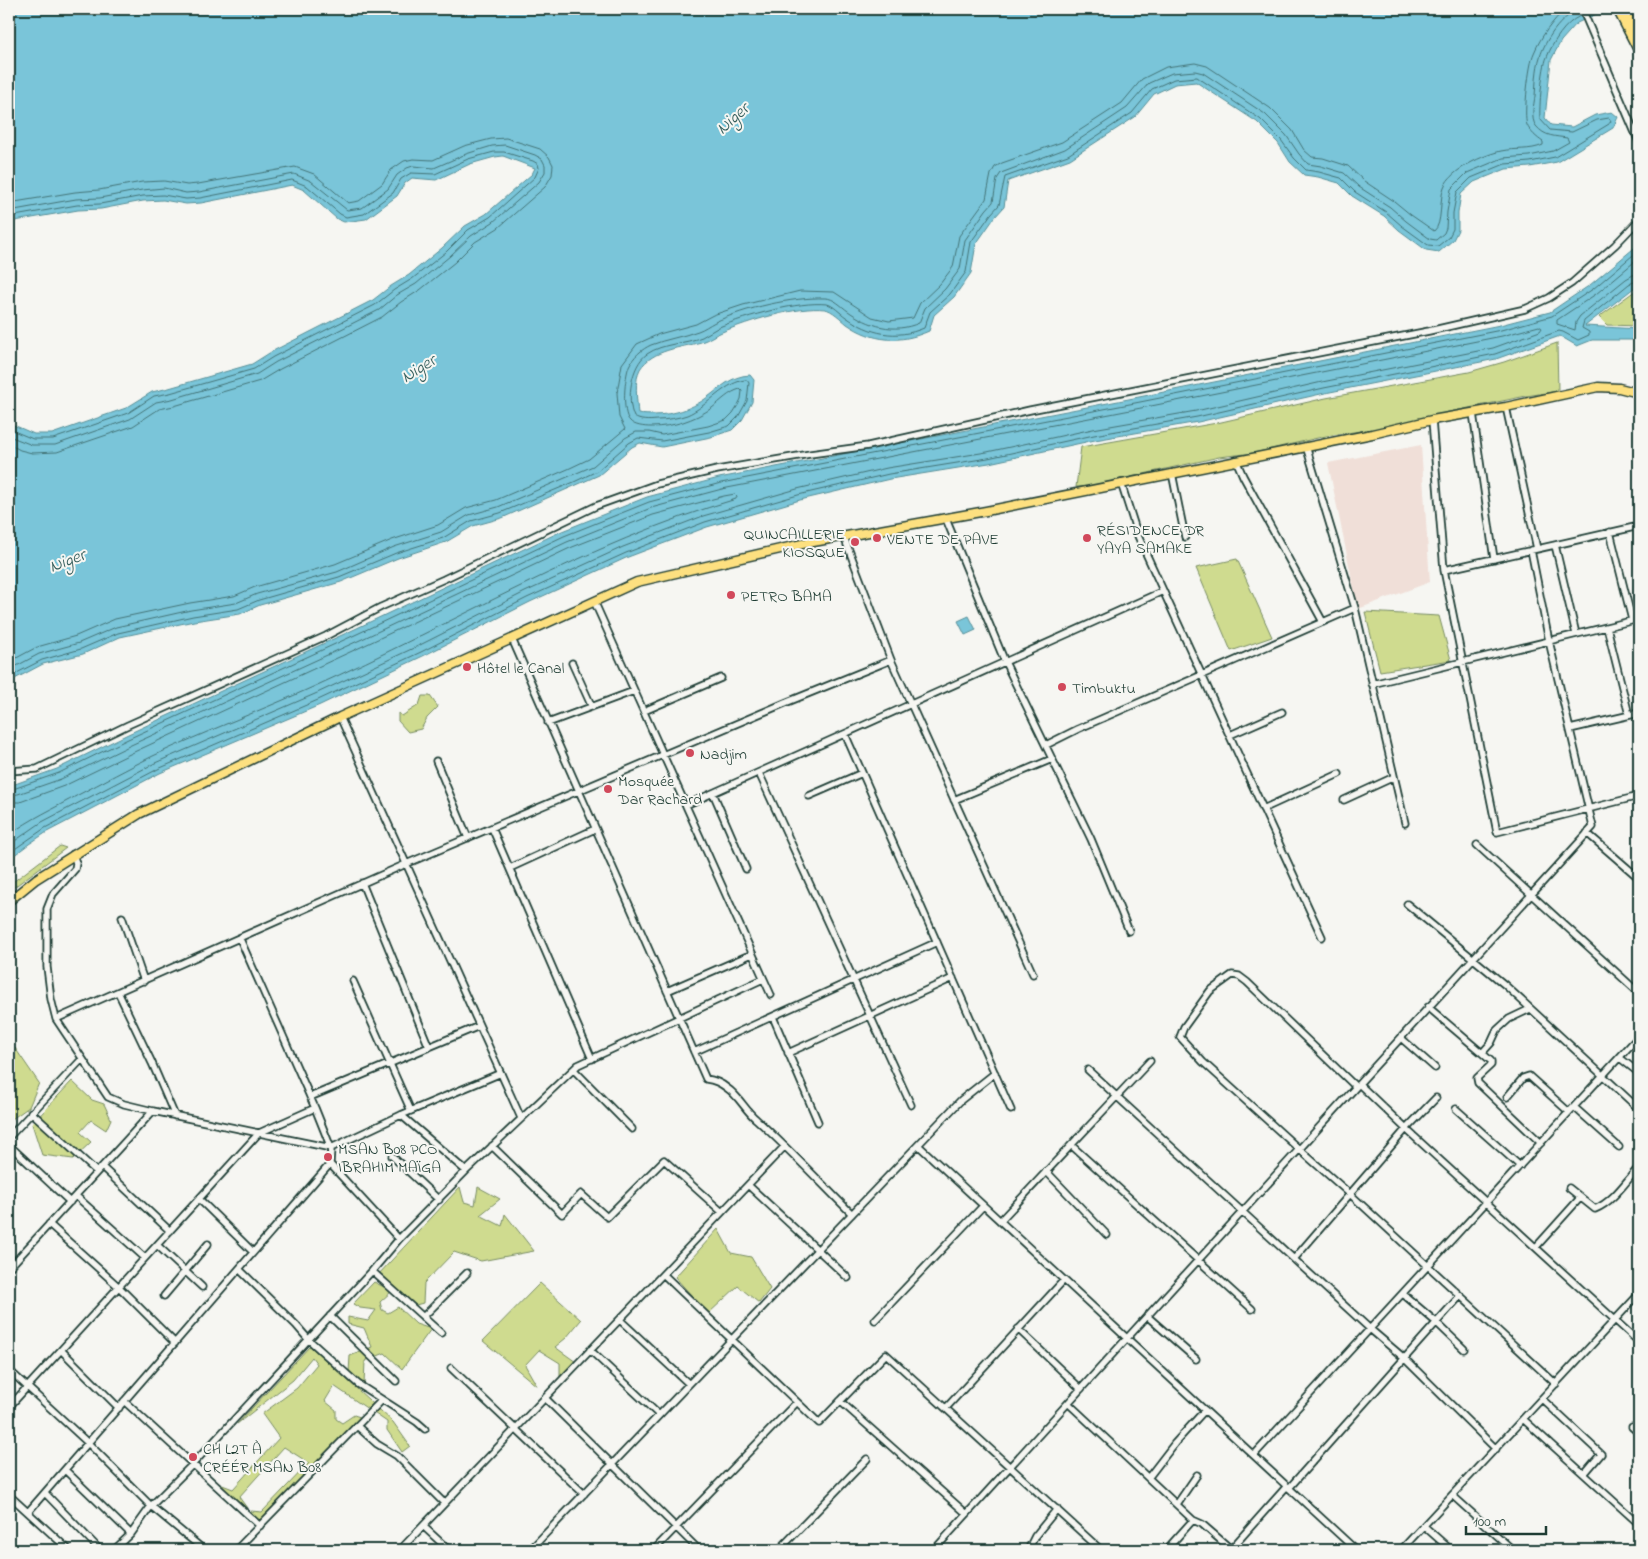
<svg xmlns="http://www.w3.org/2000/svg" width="1648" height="1559" font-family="'Indie Flower',sans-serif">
  <rect width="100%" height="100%" fill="#f6f6f2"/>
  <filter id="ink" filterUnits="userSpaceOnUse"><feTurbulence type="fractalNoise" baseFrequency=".02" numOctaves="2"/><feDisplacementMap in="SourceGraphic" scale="10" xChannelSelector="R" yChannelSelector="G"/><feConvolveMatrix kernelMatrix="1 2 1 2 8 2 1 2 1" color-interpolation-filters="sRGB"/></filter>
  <g filter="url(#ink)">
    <!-- built -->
    <path fill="#f0dfd8" d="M1421 445 1430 582 1358 609 1328 463Z"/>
    <!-- green -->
    <path fill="#cfdb8f" stroke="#778c62" d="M1639 288V326L1607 325 1599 317Z
      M1557 343 1558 391 1526 396 1421 418 1388 427 1326 436 1254 453 1219 457 1086 487H1076L1081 447 1217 423 1326 398 1469 372 1504 362Z
      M1237 559 1272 637 1231 651 1196 568Z
      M1365 612 1439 616 1451 660 1380 671Z
      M422 696H430L438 707 427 718 421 729 408 732 398 721V713L402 716 419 705Z
      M60 846 66 848 9 891V885Z
      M9 1043 15 1048 39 1083 29 1107 9 1121Z
      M72 1081 92 1100 104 1104 111 1119 106 1130 91 1120 80 1132 91 1142 73 1159 42 1155 32 1124Z
      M460 1187 464 1202 475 1205 478 1187 500 1199 480 1215 502 1226 505 1214 534 1251 481 1261 454 1252 424 1283 423 1303 412 1306 377 1276Z
      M718 1229 731 1253 751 1257 770 1289 759 1303 738 1286 708 1314 675 1277Z
      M374 1282 392 1291 380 1302 382 1310 388 1313 398 1307 416 1324 431 1329 402 1369 385 1353 365 1361 364 1385 349 1372 350 1356 372 1347 364 1328 348 1324V1317L368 1321 376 1310 360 1308 353 1304Z
      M540 1283 581 1320 566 1338 555 1347 576 1362 560 1380V1363L539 1350 525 1365 537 1386 483 1341Z
      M310 1346 393 1422 410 1446 402 1452 387 1430V1422L334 1386 325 1401 336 1410V1419L342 1423 354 1415 366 1419 263 1520 248 1518 251 1511 262 1512 309 1463 284 1447 239 1497 247 1508 243 1512 217 1491V1483L233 1489 279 1438 262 1414 297 1388 317 1364 312 1357 293 1380 237 1424Z"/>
    <!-- water -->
    <path fill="#7ac5d9" stroke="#568f97" d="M9 9H1613L1603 11 1577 23 1561 41 1551 60 1545 118 1551 125 1572 127 1595 115 1612 112 1618 117 1613 128 1557 162 1530 167 1506 169 1474 182 1461 194 1458 213V230L1453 240 1439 252 1426 250 1399 230 1384 216 1352 196 1339 183 1318 177 1304 175 1290 162 1278 143 1257 122 1196 82 1175 84 1154 94 1135 117 1070 159 1008 181 1004 207 995 217 976 244 971 273 954 297 934 315 929 331C900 344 873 342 847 324 841 319 832 310 825 309 796 306 749 321 722 332 714 335 708 340 701 342 681 348 653 349 640 369 634 380 637 401 638 414 662 417 685 413 705 399 721 388 730 376 750 375L754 380 752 402 742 420 732 430 711 437 662 447 640 443 632 447 599 475 502 518 473 526 446 542 398 558 341 582 260 605 240 614 194 621 120 637 83 654 43 664 9 682V423L34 434H52L126 408 152 392 169 388 252 364 271 352 373 300 391 286 409 275 442 248 465 226 486 214 532 174 535 168 503 156 495 157 470 164 436 180 412 178 405 183 397 196 366 219 344 222 337 219 304 190 292 185 201 203 186 204 163 200 143 201 101 209 78 210 9 222Z
      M1639 244V284L1585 326 1639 329V340H1592L1577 346 1560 336 1496 359 1325 393 1198 422 1095 440 989 463 890 479 800 500 707 527 628 557 530 602 423 656 320 705 160 773 47 832 29 844 9 859V784H15L57 769 126 735 355 629 562 531 647 497 719 478 1139 397 1500 325 1550 312 1590 285Z
      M969 616 976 630 965 635 958 621Z"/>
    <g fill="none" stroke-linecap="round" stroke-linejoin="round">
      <!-- shore -->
      <path stroke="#437376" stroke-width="1" d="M9 203 75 192 99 190 142 182 164 181 187 185 198 184 295 167 314 174 348 203 359 201 382 184 391 170 404 161 413 159 433 160 464 146 491 139 506 138 540 149 549 157 553 165 552 175 545 187 498 228 475 242 455 262 420 290 401 302 382 317 280 369 260 381 174 406 159 409 133 426 57 452 32 453 20 450 9 444
        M9 211 76 199 100 198 142 190 164 188 186 193 199 192 294 174 311 181 347 210 362 208 388 189 397 175 407 168 413 166 434 168 466 154 492 146 505 145 535 155 542 159 545 165V172L539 182 493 222 471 236 450 256 416 284 397 295 379 310 276 362 257 374 172 399 156 402 130 419 55 445H32L9 436
        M9 217 77 205 100 204 143 196 163 195 186 199 200 198 292 180 307 186 340 214 346 217 364 214 393 193 401 179 411 173 435 174 468 159 494 152H504L533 161 538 164 539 168 535 177 490 217 468 230 446 252 412 279 394 290 375 305 273 357 254 369 170 393 154 396 128 413 53 439H33L9 429
        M1639 258 1596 294 1557 320V324L1575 330 1576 322 1580 316 1626 279 1633 275 1639 274
        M9 662 37 647 76 636 115 619 190 603 234 596 255 587 335 564 392 540 438 525 466 508 496 500 568 469 589 459 625 429 619 417 617 393 622 364 637 344 659 334 696 324 713 315 743 305 800 291 834 292 872 317 889 321 913 318 920 303 940 284 953 267 959 236 986 199 991 174 995 167 1002 163 1062 142 1122 103 1142 79 1166 67 1195 63 1207 66 1270 108 1292 130 1304 150 1312 157 1323 158 1348 166 1364 181 1394 201 1411 215 1434 231C1443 224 1439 199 1444 187 1451 169 1484 155 1501 151 1515 148 1530 151 1543 145V142C1537 138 1530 132 1527 125 1523 115 1529 63 1534 53 1541 36 1552 22 1565 9
        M9 670 39 654 79 643 116 627 191 610 236 603 257 594 337 572 394 547 441 532 469 515 498 507 593 466 625 438 636 432H649L662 435 708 426 726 420 733 413 738 405 741 399 742 391 740 389C729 392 721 401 712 408 694 420 673 427 651 427 645 427 634 426 630 421 621 413 625 376 629 366 633 357 642 349 651 345 666 339 682 337 698 331 704 329 709 325 715 322 745 308 792 297 825 298 834 298 841 306 848 311 869 326 894 334 919 323L925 308 945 289 960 269 965 240 986 210 993 202 997 179 1001 173 1065 149 1127 108 1149 83 1172 73 1195 71 1203 73 1265 114 1286 135 1299 154 1308 164 1321 166 1344 173 1359 187 1390 207 1406 221 1430 239 1436 240 1444 233 1446 228 1447 212 1451 189 1467 173 1503 158 1529 156 1553 151 1569 142 1567 138C1555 136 1545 137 1536 126 1530 118 1534 105 1535 96 1536 83 1536 69 1540 57 1545 40 1561 17 1578 10
        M9 677 42 660 81 649 118 633 193 616 238 609 259 600 339 577 396 553 443 538 471 521 500 513 574 482 597 471 629 443 638 438 662 441 709 432 729 426 738 417 747 401 749 383 747 380C727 380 707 407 687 415 678 418 667 420 657 420 649 421 640 421 634 417 626 400 631 365 647 354 663 343 685 344 702 337 708 334 713 330 719 327 747 316 797 301 827 304 833 305 840 313 846 317 870 334 896 340 924 328L930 312 950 294 966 272 971 242 991 214 999 205 1005 177 1068 155 1132 113 1152 89 1174 79 1197 77 1260 119 1281 140 1294 158 1306 170 1319 172 1341 178 1355 192 1386 212 1402 226 1428 245 1438 246 1449 237 1453 229V213L1457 192 1471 178 1505 164 1530 162 1555 157 1609 124 1611 121 1609 118 1597 120 1572 132 1550 130 1540 119C1539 108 1542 68 1547 57 1553 42 1565 23 1580 16
        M9 789 16 788 59 773 128 739 357 634 564 536 649 502 721 483 1140 402 1501 330 1552 316 1593 289 1639 250
        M9 795 18 794 61 779 131 745 360 640 567 542 651 508 722 489 1141 408 1502 336 1539 326 1542 328 1540 331 1493 348 1322 382 1196 411 1093 429 987 452 887 468 797 489 703 516 623 547 525 592 418 646 315 694 155 763 42 822 9 845
        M9 802H20L64 786 134 752 363 646 570 548 653 515 724 496 735 494 737 496 736 499C587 543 453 624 313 687 260 711 206 731 153 756 128 768 103 782 78 795 55 808 30 819 9 835
        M9 853 45 828 158 769 318 700 421 652 527 598 626 553 705 522 798 495 889 474 988 458 1094 435 1197 417 1324 388 1495 354 1559 331 1563 332 1578 340 1589 335V332L1582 328 1584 321 1629 284 1639 280"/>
      <defs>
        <path id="minor" d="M1582 9 1639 142
          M1506 407 1537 549
          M1473 413 1494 559
          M1432 420 1444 570 1497 832 1639 796
          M1306 446 1355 608 1405 823
          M1236 460 1243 476 1323 622
          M1172 473 1185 537
          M1121 483 1138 536 1322 937
          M946 519 1005 662 1091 839 1129 931
          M1610 532 1632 620
          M844 537 891 660 1033 974
          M1555 545 1576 634
          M1444 570 1639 526
          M594 601 771 995
          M1607 627 1629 715
          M512 639 706 1079C714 1080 721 1083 727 1088 739 1096 745 1110 756 1119 789 1149 820 1182 852 1214
          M572 663 592 707
          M1372 684 1639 619
          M644 711 721 678
          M340 717 521 1118
          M548 723 634 691
          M1570 729 1639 713
          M845 734 1011 1110
          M1230 735 1282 712
          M1046 745 1078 729 1355 608
          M436 761 468 838
          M9 771 37 769 128 725 326 636 381 607 444 579 596 506 657 484 717 470 810 454 868 446 1030 410 1429 331 1525 309 1549 298 1572 283 1615 245 1639 220
          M759 773 911 1105
          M713 793 746 869
          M809 796 862 773
          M954 800 1052 759
          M1344 800 1394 777
          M686 805 1163 591
          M1263 809 1339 774
          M492 828 592 1059
          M1587 833 1639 878
          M1477 845 1639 993
          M73 854 76 863 75 869 53 894 47 909V967L51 999 56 1019 108 1097 124 1104 153 1111 331 1148 401 1115 501 1073
          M510 868 595 829
          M362 883 429 1047
          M1407 904 1505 985 1639 1109
          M122 917 144 981
          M353 981 411 1111
          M667 991 752 954
          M118 992 152 1063 175 1116
          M1428 1007 1482 1053 1491 1043 1497 1030 1509 1019 1530 1009
          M773 1017 818 1122
          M56 1019 406 864 785 703 891 660
          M1401 1038 1435 1068
          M694 1052 937 942
          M788 1053 953 978
          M1482 1053 1491 1061V1065L1477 1078 1478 1083 1541 1143
          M1620 1058 1639 1073
          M574 1070 632 1129
          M1088 1070 1370 1329 1404 1358 1496 1449
          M1359 1084 1406 1129 1639 1342
          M1356 1087 1247 982 1239 976 1232 975 1210 991 1184 1027 1180 1037 1203 1062 1299 1149 1350 1194 1556 1384
          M310 1097 479 1026
          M1507 1097 1523 1078 1529 1076 1569 1112
          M1574 1107 1619 1147
          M1456 1109 1520 1166
          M31 1112 97 1172
          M401 1115 466 1171
          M9 1137 82 1059
          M9 1145 70 1202
          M918 1145 1356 1550
          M1071 1145 1252 1309
          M492 1146 562 1214 581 1194 607 1217 664 1160 722 1212
          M392 1156 439 1200
          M330 1164 399 1239
          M102 1167 170 1231
          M1046 1171 1107 1235
          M748 1185 848 1278
          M1569 1188 1595 1209C1613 1202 1626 1181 1639 1167
          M76 1196 145 1258
          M199 1199 253 1252
          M1000 1221 1150 1061
          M49 1224 119 1287 175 1343
          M157 1245 202 1287
          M1536 1247 1580 1198
          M1294 1259 1406 1129 1436 1098
          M9 1268 153 1111
          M239 1269 296 1325 308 1339 358 1384 417 1422 425 1429
          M372 1271 441 1333
          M663 1274 819 1423 886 1354 1101 1550
          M1403 1294 1436 1322 1464 1349
          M164 1296 208 1244
          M330 1316 396 1381
          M1147 1316 1196 1359
          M423 1317 467 1273
          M620 1320 689 1384
          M875 1320 983 1206
          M1018 1329 1081 1389
          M61 1350 119 1408
          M590 1350 659 1415
          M451 1368 584 1494
          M9 1370 88 1443 151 1506 204 1550
          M545 1398 699 1550
          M1542 1399 1601 1454 1584 1474
          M124 1401 260 1526
          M840 1401 967 1514
          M1068 1403 1193 1520 1202 1524 1232 1550
          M9 1407 259 1133 315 1108
          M946 1408 1064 1280
          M1523 1419 1639 1524
          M357 1426 377 1444 397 1456 444 1503
          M1632 1427 1639 1433
          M1254 1455 1639 1036
          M65 1470 131 1534
          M1148 1478 1175 1443 1205 1410
          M1289 1488 1460 1296
          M45 1493 100 1550
          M9 1495 69 1550
          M1452 1495 1513 1550
          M1177 1504 1197 1475
          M28 1512 330 1164 331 1148 315 1108 240 939
          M423 1526 449 1550
          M1424 1526 1451 1550
          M1231 1549 1287 1486
          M114 1550 131 1534 151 1506 193 1464 372 1271 399 1239 466 1171 578 1065 763 979
          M236 1550 382 1400
          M400 1550 784 1147
          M530 1550 961 1100 995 1073
          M654 1550 797 1402
          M779 1550 867 1459
          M934 1550 1593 827 1549 641 1531 550
          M1028 1550 1035 1536 1057 1509
          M1166 1550 1193 1520
          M1401 1550 1639 1294
          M1637 1550 1639 1548"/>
        <path id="major" d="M1617 9 1639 52
          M1625 9 1639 36
          M9 901 36 879 139 814 340 717 637 582 802 544 986 511 1372 434 1432 420 1506 407 1598 387 1619 388 1639 393"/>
      </defs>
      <!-- minor casing -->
      <use href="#minor" stroke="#1f3d34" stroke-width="9"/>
      <!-- major casing -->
      <use href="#major" stroke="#1f3d34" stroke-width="11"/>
      <!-- minor -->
      <use href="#minor" stroke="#f6f6f2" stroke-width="5.5"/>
      <!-- major -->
      <use href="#major" stroke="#fde080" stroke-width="8"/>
    </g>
  </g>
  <!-- markers -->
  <g fill="#d1495b" stroke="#f6f6f2" stroke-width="2">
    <circle cx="877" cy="538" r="5"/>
    <circle cx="1087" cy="538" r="5"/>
    <circle cx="855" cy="542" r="5"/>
    <circle cx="731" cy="595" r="5"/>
    <circle cx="467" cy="667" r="5"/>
    <circle cx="1062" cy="687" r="5"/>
    <circle cx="690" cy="753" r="5"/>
    <circle cx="608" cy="789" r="5"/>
    <circle cx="328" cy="1157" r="5"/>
    <circle cx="193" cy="1457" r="5"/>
  </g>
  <g text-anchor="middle" stroke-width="4" stroke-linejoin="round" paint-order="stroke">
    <!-- poi labels -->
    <g font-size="16" fill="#1f3d34" stroke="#f6f6f2" text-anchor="start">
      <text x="1097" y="535">RÉSIDENCE DR<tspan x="1097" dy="18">YAYA SAMAKE</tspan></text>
      <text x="845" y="539" text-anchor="end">QUINCAILLERIE<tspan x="845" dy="18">KIOSQUE</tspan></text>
      <text x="887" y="544">VENTE DE PAVE</text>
      <text x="741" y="601">PETRO BAMA</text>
      <text x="477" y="673">Hôtel le Canal</text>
      <text x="1072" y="693">Timbuktu</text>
      <text x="700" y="759">Nadjim</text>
      <text x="618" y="786">Mosquée<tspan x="618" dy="18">Dar Rachard</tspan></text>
      <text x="338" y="1154">MSAN B08 PCO<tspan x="338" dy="18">IBRAHIM MAÏGA</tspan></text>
      <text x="203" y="1454">CH L2T À<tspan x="203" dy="18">CRÉÉR MSAN B08</tspan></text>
    </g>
    <!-- water labels -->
    <g font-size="18" font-style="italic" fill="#365f5d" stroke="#f6f6f2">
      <text transform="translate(732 118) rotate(-42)" y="6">Niger</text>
      <text transform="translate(418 368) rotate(-32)" y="6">Niger</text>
      <text transform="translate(67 560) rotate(-21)" y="6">Niger</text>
    </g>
  </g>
  <!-- margin -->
  <rect width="1648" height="1559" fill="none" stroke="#f6f6f2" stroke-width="30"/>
  <rect x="15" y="15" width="1618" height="1529" fill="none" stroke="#1f3d34" stroke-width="2" filter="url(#ink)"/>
  <!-- scale -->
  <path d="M1466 1526v8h80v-8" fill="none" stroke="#1f3d34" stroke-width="2.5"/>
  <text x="1473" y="1526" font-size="15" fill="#1f3d34" stroke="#f6f6f2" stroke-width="4" paint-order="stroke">100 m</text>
</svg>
